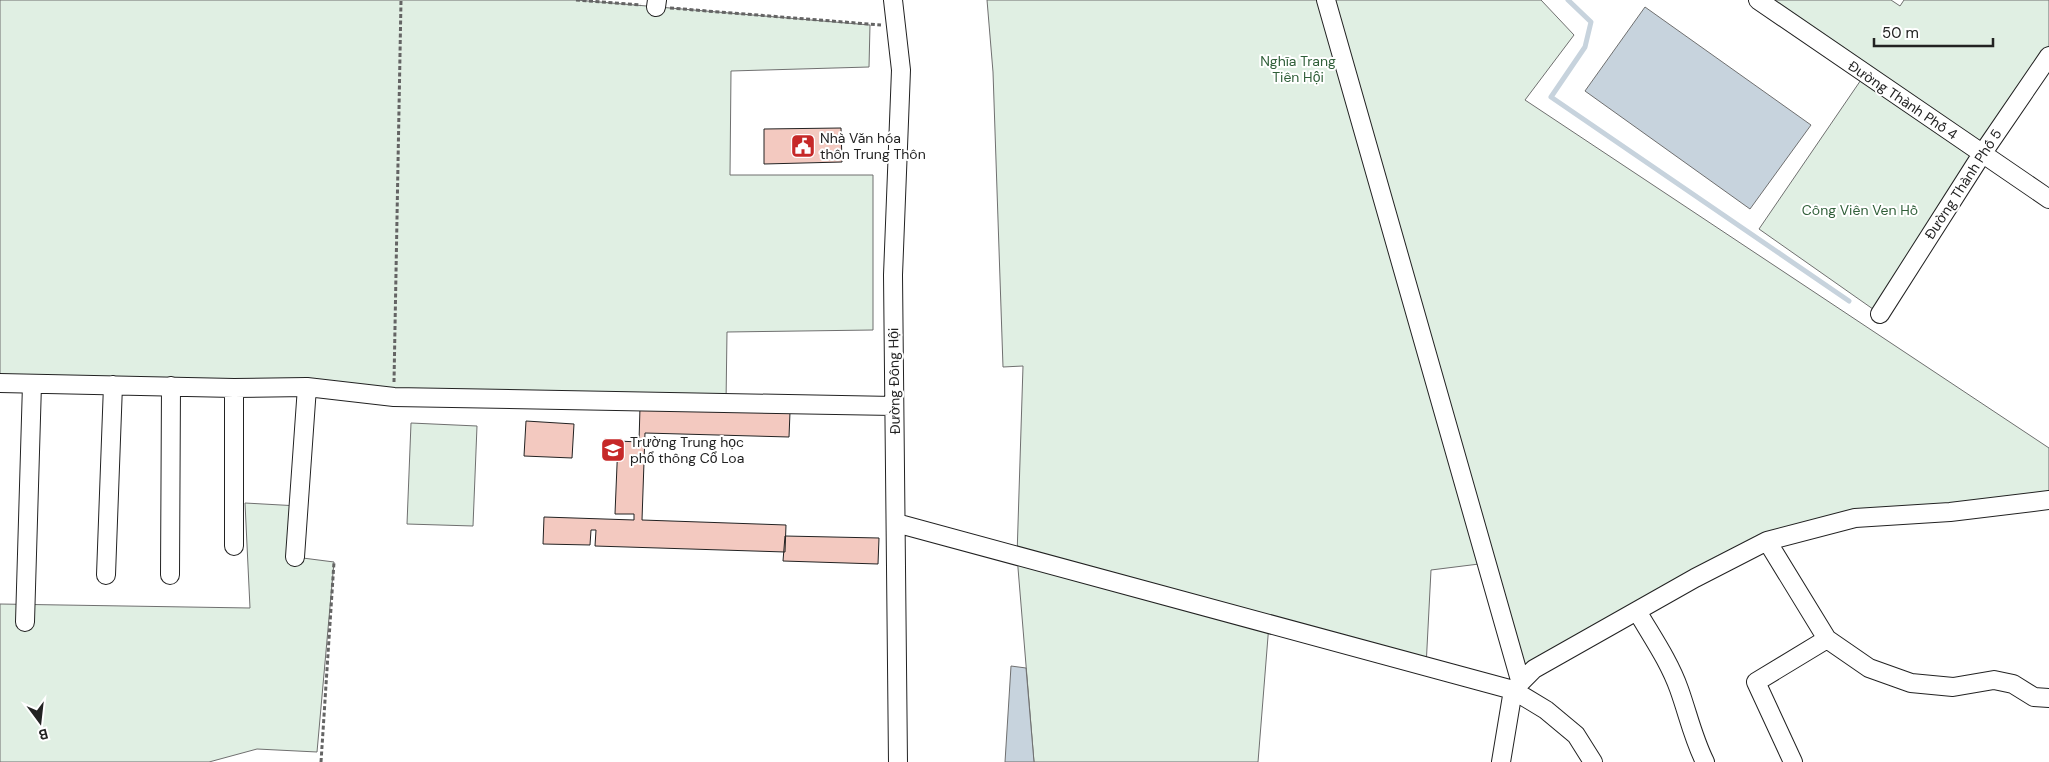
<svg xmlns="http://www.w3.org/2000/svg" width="2049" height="762" font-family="'DM Sans',sans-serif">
  <rect width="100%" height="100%" fill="#fff"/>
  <!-- green -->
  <path fill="#e0efe3" stroke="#6f6f6f" d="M0 0H576L870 25 869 67 731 71 730 175H873V330L727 332 726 403 0 384Z
    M987 0H1541L1574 35 1525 100 2049 448V502L1855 518 1767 541 1520 680 1487 563 1431 570 1426 667 1269 624 1258 762H1034L1017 556 1023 366 1003 367 993 72Z
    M1758 0H1891L1900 6 1904 0H2049V55L1880 314 1759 229 1865 74Z
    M411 423 477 426 473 526 407 524Z
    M245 503 299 506 295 557 334 562 317 752 257 749 209 762H0V604L250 608Z"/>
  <!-- water -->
  <path fill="#c7d3dd" stroke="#6f6f6f" d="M1645 7 1811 125 1750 209 1585 91Z
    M1011 666 1026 668 1034 762H1005Z"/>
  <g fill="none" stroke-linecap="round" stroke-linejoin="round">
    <!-- stream -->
    <path stroke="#c7d3dd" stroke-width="5" d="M1568 0 1591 22 1585 47 1551 97 1849 301"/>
  </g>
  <!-- building -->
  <path fill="#f3c9c0" stroke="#222" d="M841 128 842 162 764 164V129Z
    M640 407 790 412 789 437 645 433 642 520 786 525 785 552 595 546 596 530H591L590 545 543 544 544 517 634 520V514H615L618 441 639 442Z
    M526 421 574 424 572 458 524 456Z
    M785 536 879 538 878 564 783 561Z"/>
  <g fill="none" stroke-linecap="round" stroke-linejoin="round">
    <defs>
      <path id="minor" d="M893 0 901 70 893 275 898 762
        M1326 0 1520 680
        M1758 0 2049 199
        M656 7 657 0
        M1880 314 1982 154 2049 56
        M0 383 234 388 307 387 394 397 894 406
        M896 523 1513 690 1546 710 1576 735 1593 762
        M1767 541 1855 518 1950 512 2049 500
        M234 546V388
        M295 557 307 387
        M106 575 113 385
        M170 575 171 386
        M1637 611C1652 637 1669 661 1679 689 1688 714 1693 738 1705 762
        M25 622 32 384
        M1501 762 1513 690 1534 669 1695 578 1767 541 1827 639 1869 668 1911 683 1953 687 1994 680 2013 684 2034 697 2049 698
        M1793 762 1756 682 1827 639"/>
    </defs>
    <!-- minor casing -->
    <use href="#minor" stroke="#222" stroke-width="20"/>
    <!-- path -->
    <path stroke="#646464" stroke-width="3" stroke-dasharray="4 2.5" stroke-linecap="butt" d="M576 0 641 5
      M670 8 881 25
      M394 382 401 0
      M321 762 334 562"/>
    <!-- minor -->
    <use href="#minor" stroke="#fff" stroke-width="18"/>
  </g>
  <!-- icons -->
  <defs>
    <symbol id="civic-square" viewBox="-11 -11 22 22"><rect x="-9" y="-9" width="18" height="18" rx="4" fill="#c62828" stroke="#fff"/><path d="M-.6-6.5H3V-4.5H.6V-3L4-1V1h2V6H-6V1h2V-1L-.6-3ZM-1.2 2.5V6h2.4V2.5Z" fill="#fff"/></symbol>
    <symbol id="school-square" viewBox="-11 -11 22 22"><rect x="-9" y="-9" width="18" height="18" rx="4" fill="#c62828" stroke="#fff"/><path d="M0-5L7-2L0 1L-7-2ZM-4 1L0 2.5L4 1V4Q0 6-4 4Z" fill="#fff"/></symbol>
  </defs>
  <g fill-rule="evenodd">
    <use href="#civic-square" x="789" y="132" width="28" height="28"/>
    <use href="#school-square" x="599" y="436" width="28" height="28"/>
  </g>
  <g text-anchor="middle" stroke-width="4" stroke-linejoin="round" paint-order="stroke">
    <!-- park labels -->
    <g font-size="14" fill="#2f5e38" stroke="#fff">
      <text x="1298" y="66">Nghĩa Trang<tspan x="1298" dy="16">Tiên Hội</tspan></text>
      <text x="1860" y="215">Công Viên Ven Hồ</text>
    </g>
    <!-- street labels -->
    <g font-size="14" fill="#222" stroke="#fff">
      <text transform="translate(1903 100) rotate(34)" y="5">Đường Thành Phố 4</text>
      <text transform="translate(1963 184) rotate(-57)" y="5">Đường Thành Phố 5</text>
      <text transform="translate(894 381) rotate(-91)" y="5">Đường Đông Hội</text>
    </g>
    <!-- poi labels -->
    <g font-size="14" fill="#222" stroke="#fff" text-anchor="start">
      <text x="820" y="143">Nhà Văn hóa<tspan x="820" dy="16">thôn Trung Thôn</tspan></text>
      <text x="630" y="447">Trường Trung học<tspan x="630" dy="16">phổ thông Cổ Loa</tspan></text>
    </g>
  </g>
  <!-- north arrow -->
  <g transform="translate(40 722) rotate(165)" stroke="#ffffff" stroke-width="4" paint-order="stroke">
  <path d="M0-4L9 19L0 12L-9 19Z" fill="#222222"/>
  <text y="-8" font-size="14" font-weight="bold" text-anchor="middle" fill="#222222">B</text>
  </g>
  <!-- scale -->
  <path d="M1874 38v8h119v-8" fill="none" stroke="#222222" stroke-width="2.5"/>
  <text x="1882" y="38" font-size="15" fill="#222222" stroke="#ffffff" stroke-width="4" paint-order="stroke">50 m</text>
</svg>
